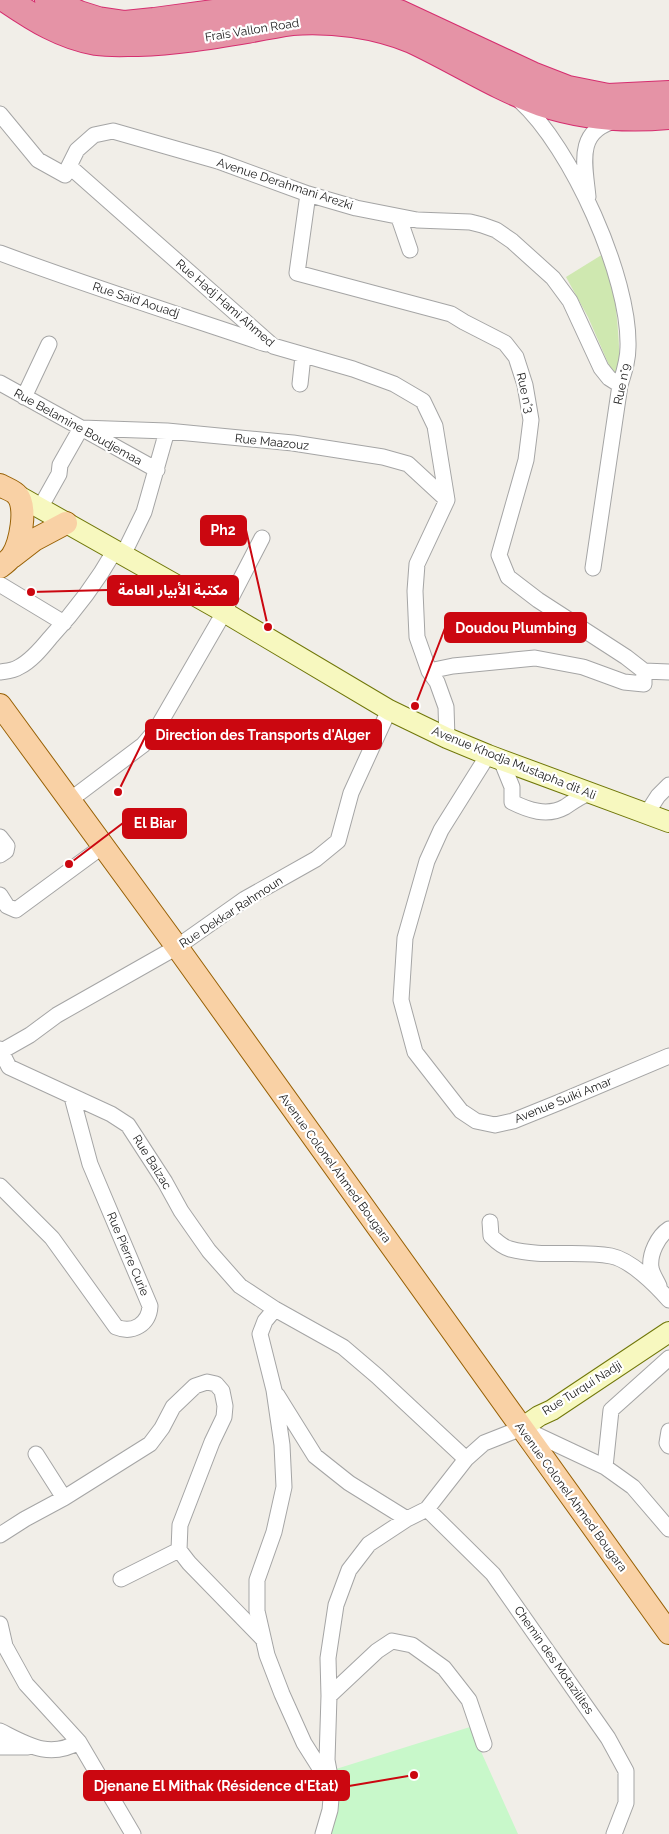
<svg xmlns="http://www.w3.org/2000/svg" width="669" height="1834" font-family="Raleway,'Noto Sans Arabic',sans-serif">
  <rect width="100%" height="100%" fill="#f1eee8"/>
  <!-- grass -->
  <path fill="#cfe8b0" d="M608 251C615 291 619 330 620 370L615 374 612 372 588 317 566 277Z"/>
  <!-- park -->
  <path fill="#c8f8ca" d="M470 1727 518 1834H330L339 1797 336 1769Z"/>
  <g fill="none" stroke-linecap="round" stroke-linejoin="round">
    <defs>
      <path id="street" d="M520 101C571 147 630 277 628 347 628 361 624 372 620 385L593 568
        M0 114 38 160 65 175 69 166 273 346 353 369 394 384 423 401 435 426 447 500 417 564 415 591 417 637 429 671 437 682 446 707 447 738
        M69 166 77 150 94 135 113 131 218 161 308 194 356 208 417 220 470 222 482 225 496 230 512 241 553 278 570 301 601 368 609 378 620 385
        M308 194 297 273 451 314 464 322 505 343 516 357 525 385 531 420 526 460 499 555 508 577 538 600 626 657 644 671
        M588 197C585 165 575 131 615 121
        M399 218 410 250
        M0 253C88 286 177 314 266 344
        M0 383 157 470
        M300 384 303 356
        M24 397 49 344
        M40 508 59 474 60 465 81 428 167 431 293 443 383 457 408 464 447 500
        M123 555 144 512 167 431
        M1 585 64 623
        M429 671 453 666 535 658 583 667 624 682 644 684V671
        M644 671 669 672
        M0 672C7 671 13 671 19 667 31 661 41 649 50 638 75 611 97 582 115 550
        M488 755 441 830 427 861 405 938 401 1000 415 1052 461 1111 476 1121 495 1125 513 1121 560 1102 669 1056
        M501 760 512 787V802C528 810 547 817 565 807 574 801 579 797 589 793
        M70 800 143 745 156 730 219 621 262 538
        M647 813 658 796 669 785
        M0 837 7 846 6 851 0 855
        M0 895 7 906 16 910 103 846
        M0 1049 9 1067 111 1114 128 1125 165 1182 181 1211 209 1251 240 1286 275 1309 343 1347 377 1376 466 1459
        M0 1052 30 1035 57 1015 177 947 245 899 316 859 338 841 351 793 389 710
        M0 1186 52 1238 116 1327C133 1334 149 1324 150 1306L90 1164 72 1097
        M490 1222 491 1236C496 1241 503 1247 510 1249 543 1258 578 1250 611 1256 631 1260 656 1285 669 1300
        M659 1286C657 1281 652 1274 651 1268 649 1254 658 1236 669 1229
        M275 1309 265 1321 260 1334 274 1390 282 1445 284 1487 274 1532 257 1580V1611L267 1655 282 1694 304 1743 328 1781
        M277 1395 315 1456 349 1483 407 1519
        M669 1431 667 1443 669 1446
        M36 1454 64 1498
        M605 1467 611 1410 669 1358
        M427 1509 493 1574 608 1738 626 1771V1803L614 1834
        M0 1535 25 1519 64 1498 150 1444 162 1428 173 1407 195 1386 207 1382 216 1384 222 1391 225 1406 224 1417 212 1442 180 1525 179 1550 189 1563 263 1639
        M121 1579 179 1550
        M0 1624 5 1646 26 1684 79 1742 133 1834
        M329 1696 377 1651 392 1641 412 1645 444 1668 469 1700 484 1744
        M0 1731C28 1745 49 1759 79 1742
        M0 1747H28
        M323 1834 330 1810 332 1787 327 1760 329 1696 328 1658 336 1605 349 1570 369 1544 407 1519 427 1509 466 1459 484 1443 522 1428 605 1467 633 1487 669 1529"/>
      <path id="secondary" d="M17 495 224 612 389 710 447 738 488 755 669 822
        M522 1428 539 1416 552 1410 669 1332"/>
      <path id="primary" d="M0 485C5 488 14 491 17 495 28 507 20 544 12 556 9 560 4 564 0 567
        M12 557 34 540 66 523
        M0 705 177 947 669 1633"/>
      <path id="highway" d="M7 0C35 19 62 36 96 42 110 44 124 43 138 43 175 42 211 36 247 30 262 27 277 24 292 22 332 19 375 25 412 40 455 60 496 87 541 103 583 117 626 120 669 116
        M48 0 79 14 98 20 125 24 154 21 295 2 334 1 356 4 399 13 532 75 568 89 608 97 669 94"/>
    </defs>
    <!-- street casing -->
    <use href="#street" stroke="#a5a5a5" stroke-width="17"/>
    <!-- secondary casing -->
    <use href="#secondary" stroke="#707709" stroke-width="22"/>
    <!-- primary casing -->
    <use href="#primary" stroke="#986105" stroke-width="24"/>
    <!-- highway casing -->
    <use href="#highway" stroke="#d52e6f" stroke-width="28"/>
    <!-- street -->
    <use href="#street" stroke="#fff" stroke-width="15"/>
    <!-- secondary -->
    <use href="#secondary" stroke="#f7f8bf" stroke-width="20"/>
    <!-- primary -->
    <use href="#primary" stroke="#f9d1a5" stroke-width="22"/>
    <!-- highway -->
    <use href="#highway" stroke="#e593a6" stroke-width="26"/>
  </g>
  <g text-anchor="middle" stroke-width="4.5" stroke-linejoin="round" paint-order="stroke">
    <!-- street labels -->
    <g font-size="12" fill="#212121" stroke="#fff">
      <text transform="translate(252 30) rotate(-9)" y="4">Frais Vallon Road</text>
      <text transform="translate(285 184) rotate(18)" y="4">Avenue Derahmani Arezki</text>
      <text transform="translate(136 300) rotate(18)" y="4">Rue Saïd Aouadj</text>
      <text transform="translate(225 303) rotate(41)" y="4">Rue Hadj Hami Ahmed</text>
      <text transform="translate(622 384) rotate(-78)" y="4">Rue n°9</text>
      <text transform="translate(525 393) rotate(77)" y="4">Rue n°3</text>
      <text transform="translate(78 427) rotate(29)" y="4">Rue Belamine Boudjemaa</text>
      <text transform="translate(272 442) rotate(6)" y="4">Rue Maazouz</text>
      <text transform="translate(514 763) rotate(22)" y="4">Avenue Khodja Mustapha dit Ali</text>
      <text transform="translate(231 912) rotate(-33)" y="4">Rue Dekkar Rahmoun</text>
      <text transform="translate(563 1100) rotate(-22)" y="4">Avenue Suiki Amar</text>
      <text transform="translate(152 1162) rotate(58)" y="4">Rue Balzac</text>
      <text transform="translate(335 1168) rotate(54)" y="4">Avenue Colonel Ahmed Bougara</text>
      <text transform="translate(128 1254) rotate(67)" y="4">Rue Pierre Curie</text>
      <text transform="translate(582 1388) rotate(-32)" y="4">Rue Turqui Nadji</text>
      <text transform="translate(571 1497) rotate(54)" y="4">Avenue Colonel Ahmed Bougara</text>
      <text transform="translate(554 1660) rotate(55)" y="4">Chemin des Motazilites</text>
    </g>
  </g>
  <!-- callouts -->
  <path fill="none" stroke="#cb0710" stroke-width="2" d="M268 627L246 530M31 592L108 590M415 706L445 628M118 792L146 735M69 864L123 823M414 1775L349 1786"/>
  <g fill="#cb0710" stroke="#fff" stroke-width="2">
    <circle cx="268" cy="627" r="5"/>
    <circle cx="31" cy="592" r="5"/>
    <circle cx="415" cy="706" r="5"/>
    <circle cx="118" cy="792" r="5"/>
    <circle cx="69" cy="864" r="5"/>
    <circle cx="414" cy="1775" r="5"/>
  </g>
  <g fill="#cb0710" stroke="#cb0710" stroke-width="2">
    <rect x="201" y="516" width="45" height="29" rx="5"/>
    <rect x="108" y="576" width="130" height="29" rx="5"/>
    <rect x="445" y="613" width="141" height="29" rx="5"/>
    <rect x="146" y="720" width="235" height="29" rx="5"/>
    <rect x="123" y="809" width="63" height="29" rx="5"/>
    <rect x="84" y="1771" width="265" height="29" rx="5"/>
  </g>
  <g font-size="14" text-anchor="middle" font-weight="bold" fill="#fff">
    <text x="223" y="535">Ph2</text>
    <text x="173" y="595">مكتبة الأبيار العامة</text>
    <text x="516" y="633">Doudou Plumbing</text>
    <text x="263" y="740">Direction des Transports d'Alger</text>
    <text x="155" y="828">El Biar</text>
    <text x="216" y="1791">Djenane El Mithak (Résidence d'Etat)</text>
  </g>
</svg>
